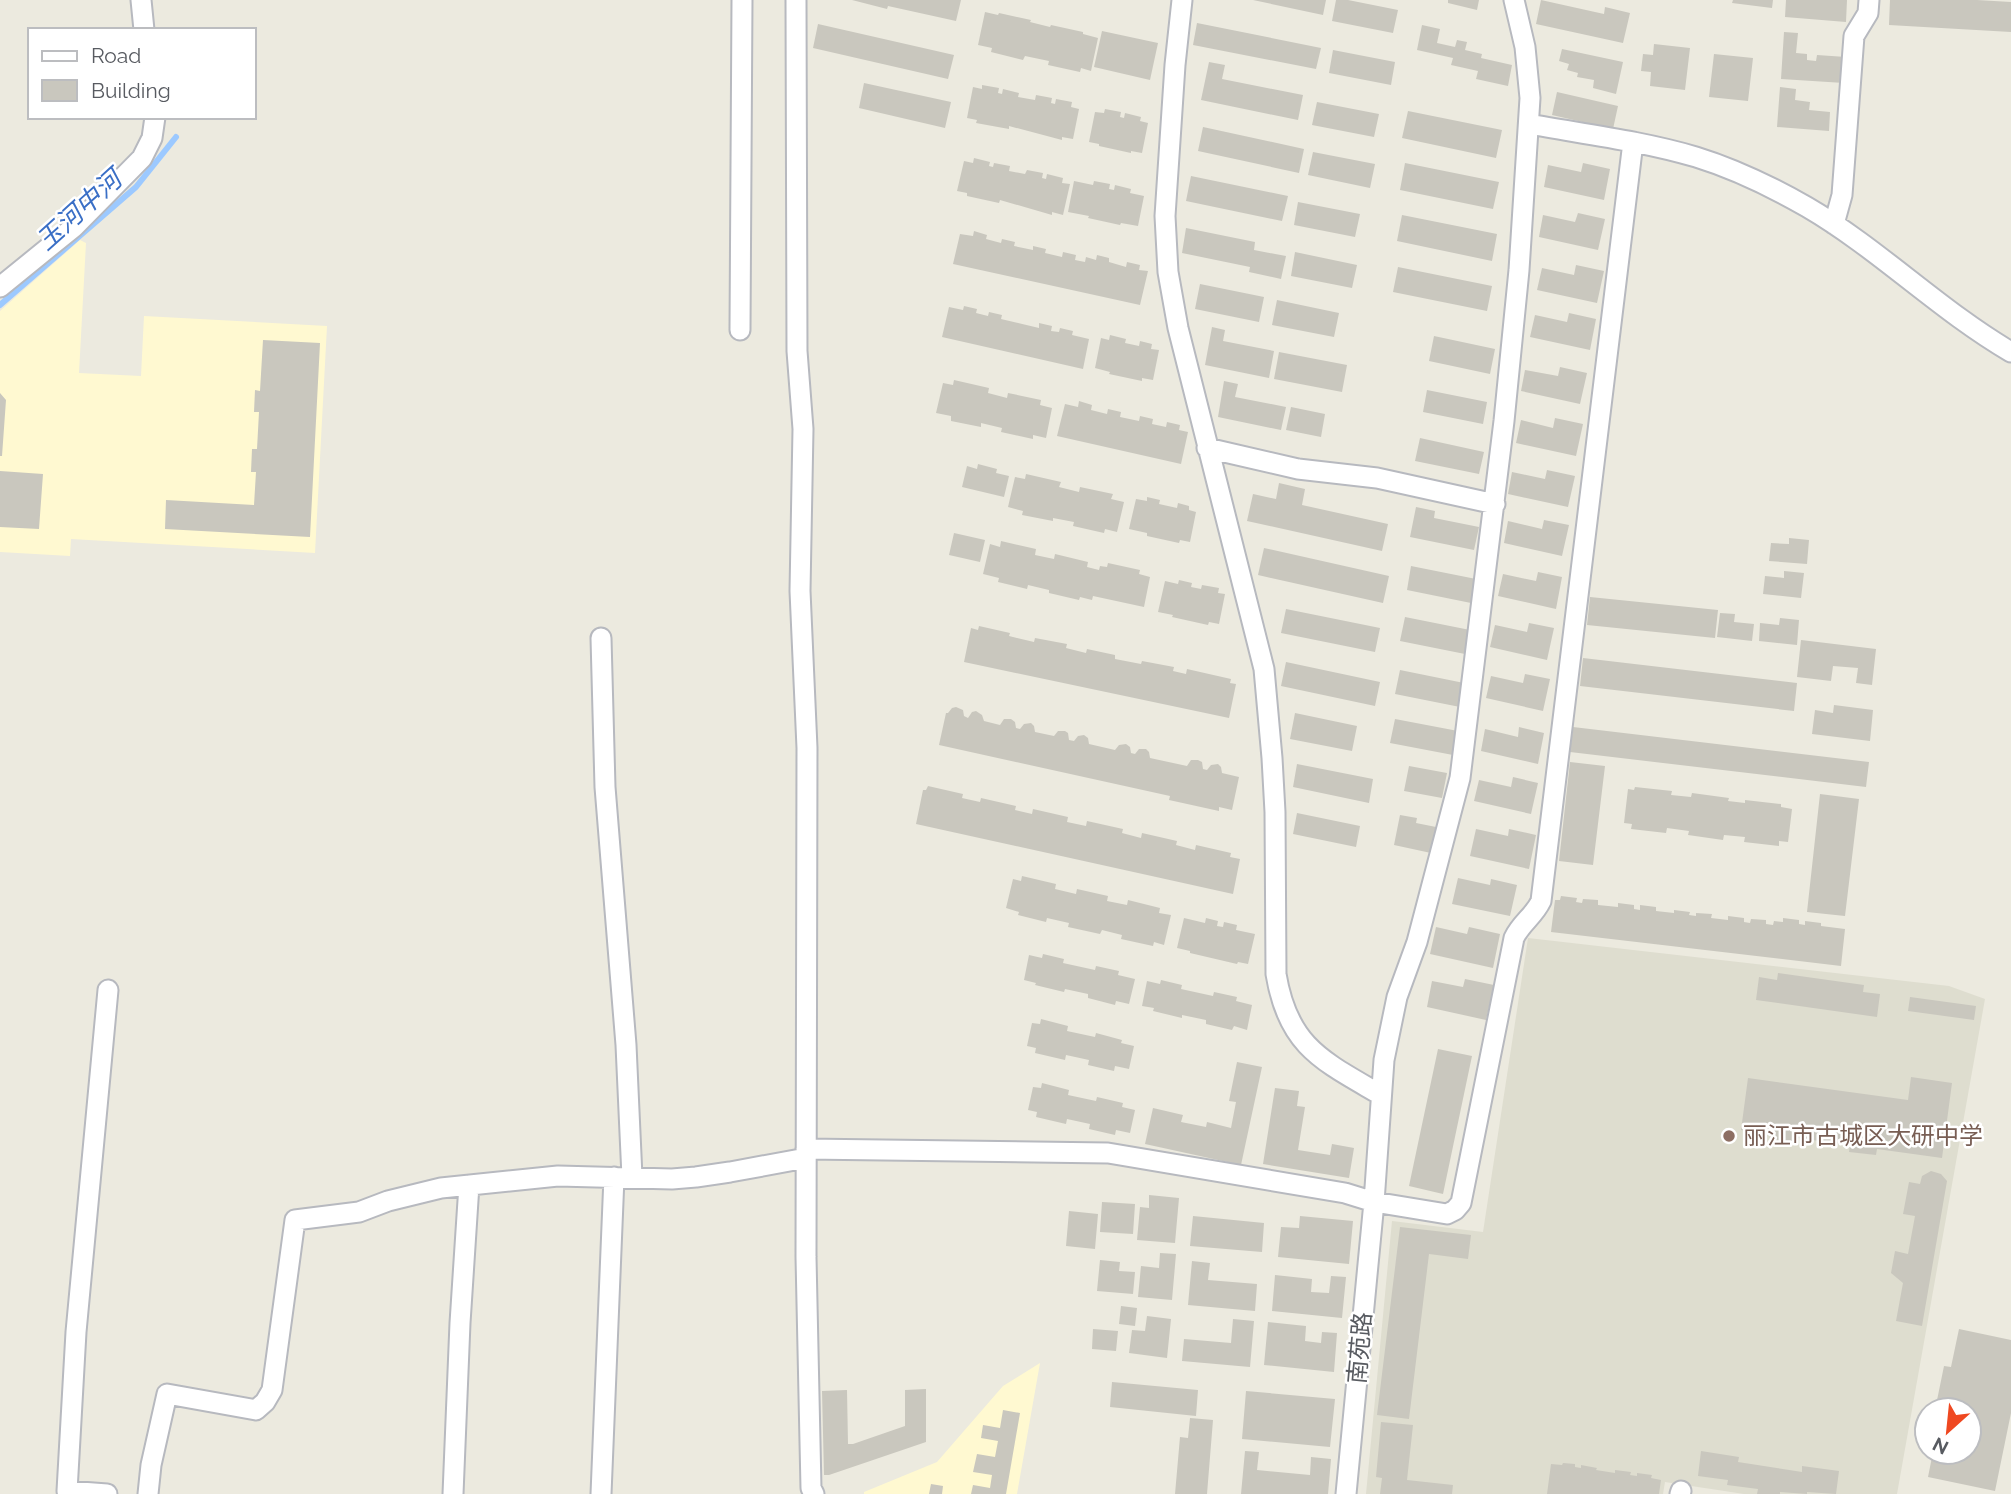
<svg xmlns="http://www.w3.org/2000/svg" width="2011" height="1494" font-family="Raleway,'Noto Sans SC',sans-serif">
  <rect width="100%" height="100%" fill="#eceadf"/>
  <!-- commercial -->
  <path fill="#fff9d1" d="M80 240 86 243 79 373 141 376 144 316 327 326 315 553 71 539 70 556 0 552V311Z
    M1040 1363 1017 1494H864V1492L937 1462 1003 1386Z"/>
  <!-- education -->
  <path fill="#deddcf" d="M1528 938 1949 986 1985 999 1897 1494H1744L1665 1482 1663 1494H1366L1392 1221 1483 1232Z"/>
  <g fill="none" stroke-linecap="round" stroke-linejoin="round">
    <!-- stream -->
    <path stroke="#9cc9ff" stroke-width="6" d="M0 305 136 187 176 137"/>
  </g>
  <!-- building -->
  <path fill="#c9c7be" d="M852 0H961L956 21 888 6 887 9Z
    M1253 0H1326L1323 15Z
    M1336 0H1348L1398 10 1393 33 1332 21Z
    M1448 0H1479L1477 10 1448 3Z
    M1541 0 1604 14 1605 7 1630 13 1623 43 1536 24Z
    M1733 0H1773L1772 8 1732 3Z
    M1786 0H1847L1846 22 1785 17Z
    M1890 0H1977L2011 2V32L1889 25Z
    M985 12 998 15 999 13 1031 20 1030 22 1050 27 1051 25 1083 32V34L1098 38 1091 71 1081 68 1080 72 1048 65 1049 61 1025 56 1023 60 991 52 992 48 978 45Z
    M1197 23 1321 48 1316 69 1193 45Z
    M818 24 954 55 948 79 813 48Z
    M1422 25 1440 29 1437 43 1455 47 1457 40 1467 42 1465 50 1482 54 1481 58 1512 65 1508 86 1476 79 1478 71 1451 65 1453 58 1417 50Z
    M1102 31 1158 43 1150 80 1094 67Z
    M1784 32 1798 33 1796 53 1807 54V60L1816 61 1817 55 1846 57 1844 83 1781 79Z
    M1654 44 1690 48 1685 90 1650 86 1651 72 1641 71 1643 54 1653 55Z
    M1562 49 1623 62 1616 94 1593 88 1594 80 1577 77 1578 73 1567 70 1569 64 1559 61Z
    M1333 50 1395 62 1391 85 1329 73Z
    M1714 54 1753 58 1748 101 1709 97Z
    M1209 62 1225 65 1222 79 1303 95 1298 120 1201 100Z
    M864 83 951 102 945 128 859 108Z
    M982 85 999 88 998 93 1002 94 1003 89 1019 93 1018 97 1035 100 1036 95 1052 98 1051 103 1055 104 1056 99 1072 102 1071 107 1079 109 1073 139 1062 137V140L1009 126V129L976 123 977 120 967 118 973 87 982 89Z
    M1780 87 1796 89 1795 100 1810 102 1809 110 1830 112 1829 131 1777 127Z
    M1557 92 1618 106 1613 129 1552 115Z
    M1317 102 1379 114 1374 137 1312 125Z
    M1105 109 1121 112 1120 117 1124 118 1125 113 1141 117 1140 121 1148 123 1142 153 1131 151V153L1099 146V144L1089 142 1095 112 1104 113Z
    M1408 111 1502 130 1496 158 1402 138Z
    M1203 127 1304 149 1299 173 1198 151Z
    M1313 152 1375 164 1370 188 1308 175Z
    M974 158 990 162 989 166 993 167 994 163 1010 166 1009 171 1025 174 1027 170 1043 173 1042 178 1046 179 1047 174 1063 178 1062 183 1070 184 1063 215 1052 212V215L1000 200 999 203 967 196V193L957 191 964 161 973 163Z
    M1405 163 1499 182 1493 209 1400 190Z
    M1583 163 1610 169 1604 200 1544 187 1548 165 1581 172Z
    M1191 176 1288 196 1282 221 1186 201Z
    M1074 181 1093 185 1094 181 1110 184 1109 189 1114 190 1115 185 1131 189 1130 193 1144 196 1138 226 1121 223 1120 225 1088 218 1089 216 1068 212Z
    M1298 202 1360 214 1355 237 1294 225Z
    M1578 213 1605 219 1598 250 1539 237 1543 215 1575 222Z
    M1402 215 1497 234 1492 261 1397 241Z
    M1186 228 1255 242 1254 250 1286 256 1281 279 1249 272 1250 267 1182 253Z
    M974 231 987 235 986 239 1001 243 1002 239 1015 242 1014 246 1033 250V246L1046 249 1045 253 1062 257 1063 252 1076 255 1075 260 1085 262 1086 257 1096 260 1097 255 1109 258V262L1126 267 1127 262 1140 265 1139 270 1148 271 1140 305 953 264 960 234 973 236Z
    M1295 252 1357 265 1352 288 1291 276Z
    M1576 265 1604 271 1597 303 1537 290 1542 268 1574 275Z
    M1398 267 1492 286 1487 311 1393 292Z
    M1200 284 1264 297 1259 322 1195 309Z
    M1277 300 1339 313 1334 337 1272 325Z
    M964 306 977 309 976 313 988 316 989 312 1002 315 1001 319 1039 328V323L1052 326 1051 331 1059 332 1060 328 1073 331 1072 335 1089 339 1083 369 942 337 949 307 963 310Z
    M1569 313 1596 319 1590 350 1530 337 1535 315 1567 322Z
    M1212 327 1225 330 1223 341 1274 351 1269 378 1205 365Z
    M1110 335 1126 339 1125 343 1139 346 1140 341 1152 344 1151 349 1159 350 1153 380 1142 378V381L1109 374 1110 372 1095 368 1101 338 1109 340Z
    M1434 336 1495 349 1490 374 1429 361Z
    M263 340 320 343 310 537 165 529 166 500 254 505 256 472H251L252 449H257L259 412H254L255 390 260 391Z
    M1279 352 1347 365 1342 392 1274 379Z
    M1560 367 1587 373 1580 404 1521 391 1525 370 1558 376Z
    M954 380 989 388 988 393 1007 398 1008 393 1041 400 1040 405 1052 408 1046 438 1033 435V439L1001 432 1002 428 981 423V427L951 421V416L936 413 943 383 953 385Z
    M1224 381 1238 384 1235 397 1286 407 1281 430 1218 417Z
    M1427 390 1487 402 1483 424 1423 412Z
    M0 393 6 400 2 456H0Z
    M1079 401 1092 405 1091 410 1107 414 1108 409 1121 412 1120 417 1139 421 1140 416 1153 419 1152 424 1166 427 1167 422 1180 425 1179 430 1188 432 1181 464 1057 436 1065 404 1078 407Z
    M1291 407 1325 414 1321 437 1286 430Z
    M1555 418 1583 424 1576 456 1516 443 1521 420 1553 428Z
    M1420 438 1484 452 1479 474 1415 461Z
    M978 464 997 469 996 473 1009 476 1004 497 962 487 967 466 977 469Z
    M1547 470 1575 476 1568 507 1508 494 1512 472 1545 479Z
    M0 471 43 474 39 529 0 527Z
    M1026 474 1061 482 1059 487 1079 492 1080 487 1113 494 1111 499 1124 502 1117 532 1105 529 1104 533 1073 526 1074 522 1053 518V521L1022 515 1023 511 1008 507 1015 477 1025 479Z
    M1279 483 1305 489 1302 505 1388 524 1382 551 1247 521 1253 494 1276 499Z
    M1147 497 1160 500 1159 504 1177 508 1178 503 1189 506V510L1196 512 1190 542 1180 540 1179 543 1147 536V533L1129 529 1136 499 1147 501Z
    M1416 507 1435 511 1434 518 1479 527 1474 550 1410 537Z
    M1544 520 1569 525 1562 556 1504 543 1508 521 1542 529Z
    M954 533 985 540 980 562 949 555Z
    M1789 538 1809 540 1807 564 1769 561 1771 543 1789 544Z
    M1001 541 1036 549 1035 555 1054 559 1055 554 1088 562 1087 567 1099 570 1100 566 1107 567 1108 563 1140 570 1139 574 1150 577 1144 607 1093 596 1092 600 1080 597 1079 600 1049 593V590L1028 585 1027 589 998 582 999 578 983 574 990 544 1000 547Z
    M1264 548 1389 576 1383 603 1258 575Z
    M1411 566 1476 579 1471 603 1407 590Z
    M1784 571 1804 573 1801 598 1763 594 1765 576 1784 578Z
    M1538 572 1562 577 1556 609 1498 596 1503 574 1536 581Z
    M1179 580 1192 583 1191 587 1201 589 1202 585 1219 588 1218 593 1225 594 1219 624 1209 622 1208 625 1172 617 1173 615 1158 612 1165 581 1178 584Z
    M1590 597 1718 610 1715 638 1587 625Z
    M1286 609 1380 628 1375 652 1281 633Z
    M1720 613 1735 614 1734 622 1754 624 1752 641 1717 637Z
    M1405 617 1470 630 1465 654 1400 641Z
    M1780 618 1799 620 1797 645 1759 641 1760 623 1779 625Z
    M1529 623 1554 628 1547 660 1490 647 1495 625 1527 632Z
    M979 626 1010 633 1009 636 1034 642 1035 638 1067 644 1066 648 1086 653 1087 649 1115 655V659L1141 664 1142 661 1174 667 1173 671 1186 674 1187 669 1231 679 1230 683 1236 684 1229 718 964 662 971 628 978 630Z
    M1801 640 1876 649 1872 685 1856 683 1858 668 1833 666 1831 681 1797 677Z
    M1583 658 1797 683 1794 711 1580 686Z
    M1286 662 1380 682 1375 706 1281 686Z
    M1400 670 1464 683 1460 707 1395 694Z
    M1525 674 1550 679 1543 711 1486 698 1491 676 1523 683Z
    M1834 705 1873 710 1870 741 1812 734 1815 710 1833 713Z
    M956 707 963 710 964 716 968 718 972 712 976 711 982 715 984 721 1000 725 1004 719H1011L1015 722 1016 728 1020 729 1024 724 1031 723 1034 726 1035 732 1054 736 1058 731H1065L1068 733 1069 740 1074 741 1078 736 1084 735 1088 738 1089 744 1115 750 1119 745 1126 744 1130 747 1131 753 1135 754 1139 749H1146L1149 752 1150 758 1187 766 1191 760H1198L1202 762 1203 769 1207 770 1211 765 1218 764 1221 767 1222 773 1239 777 1232 810 1219 807V811L1169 800 1170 796 939 745 946 713H948L952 708Z
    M1295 713 1357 726 1352 751 1290 739Z
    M1395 719 1458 731 1453 755 1390 743Z
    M1519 727 1544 733 1538 764 1481 751 1485 729 1518 737Z
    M1573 727 1869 762 1866 787 1570 752Z
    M1570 762 1605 766 1593 865 1559 861Z
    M1297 764 1373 779 1369 803 1293 787Z
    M1409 766 1447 773 1442 798 1404 791Z
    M1513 777 1538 783 1531 814 1474 801 1479 780 1511 787Z
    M928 786 963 794 962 798 980 802 981 798 1016 806 1015 810 1032 814 1033 809 1068 817 1067 822 1086 826 1087 821 1123 829 1122 833 1141 838 1142 833 1177 841 1176 845 1195 850 1196 845 1231 853 1230 857 1240 859 1233 894 916 824 923 790H926Z
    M1635 787 1672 791 1671 795 1691 797 1692 793 1729 798 1728 801 1745 803V800L1781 804V807L1792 809 1788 842 1779 841V846L1744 842 1745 837 1724 835 1723 840 1688 835 1689 831 1667 828 1666 833 1631 829 1632 824 1624 823 1628 789 1634 790Z
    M1820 794 1859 799 1845 916 1807 912Z
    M1297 813 1360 826 1356 847 1293 834Z
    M1400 815 1417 818 1416 823 1436 827 1431 853 1394 845Z
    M1476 829 1508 836 1509 829 1536 835 1529 869 1470 856Z
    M1022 876 1056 884 1055 889 1076 894 1077 889 1108 896 1107 901 1127 905 1128 900 1160 908 1159 913 1171 915 1164 945 1154 942 1153 946 1121 939 1122 935 1102 930 1100 934 1068 927 1069 923 1047 918 1046 922 1018 915 1019 912 1006 908 1013 879 1021 881Z
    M1458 878 1490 885 1491 879 1517 885 1510 916 1452 904Z
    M1561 896 1577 898 1576 902 1582 903 1583 899 1598 900V905L1618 907V903L1634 905V909L1640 910V905L1656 907V911L1674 913V910L1690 912 1689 915 1696 916V913L1712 914 1711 918 1728 920V916L1744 918V922L1750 923 1751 919 1766 920V924L1773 925 1774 921 1783 922V918L1799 920V924L1805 925V921L1821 923V926L1845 929 1841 966 1551 932 1555 900H1560Z
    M1184 918 1205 923 1206 918 1218 921 1217 926 1223 927 1224 922 1237 925 1236 930 1255 934 1248 964 1238 962 1237 964 1190 953V951L1177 948Z
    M1436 927 1467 934 1469 927 1500 934 1493 968 1430 954Z
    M1043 954 1064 959 1063 963 1095 970 1096 966 1119 971 1118 975 1135 979 1129 1004 1116 1001 1115 1005 1088 998V994L1065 989 1064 992 1035 985 1036 983 1024 980 1029 955 1042 958Z
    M1778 973 1864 985 1863 992 1880 994 1877 1017 1756 1000 1759 977 1777 980Z
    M1465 979 1494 985 1486 1020 1427 1007 1432 981 1463 987Z
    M1161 980 1182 985 1181 989 1213 996 1214 992 1237 997 1236 1001 1252 1005 1247 1030 1234 1026 1232 1030 1206 1024V1020L1182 1015V1018L1153 1011 1154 1008 1142 1006 1147 981 1160 984Z
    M1910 997 1976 1006 1974 1020 1908 1011Z
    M1041 1019 1068 1026 1067 1031 1095 1037 1096 1033 1122 1040 1121 1043 1134 1046 1129 1069 1115 1066 1114 1071 1088 1065 1089 1060 1066 1055 1065 1060 1035 1053 1036 1048 1027 1046 1032 1023 1040 1024Z
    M1438 1049 1472 1056 1443 1194 1409 1186Z
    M1237 1062 1262 1067 1241 1165 1145 1144 1153 1108 1183 1115 1181 1122 1206 1127 1207 1122 1231 1128 1236 1102 1229 1101Z
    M1911 1077 1952 1083 1942 1158 1877 1149 1876 1155 1849 1152 1850 1145 1797 1138 1796 1143 1770 1140V1135L1741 1130 1748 1078 1908 1100Z
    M1042 1083 1069 1090 1068 1095 1096 1101 1097 1097 1123 1103 1122 1107 1135 1110 1130 1133 1116 1130 1115 1135 1089 1129 1090 1124 1067 1119 1066 1124 1036 1117 1037 1112 1028 1110 1033 1087 1041 1088Z
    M1275 1088 1299 1091 1297 1106 1305 1107 1298 1150 1330 1155 1332 1144 1354 1148 1349 1178 1263 1164Z
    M1931 1171 1941 1174 1947 1181 1922 1326 1896 1321 1903 1283 1891 1273 1895 1251 1908 1254 1915 1216 1903 1214 1909 1182 1920 1184 1922 1176Z
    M1149 1195 1179 1198 1175 1243 1137 1240 1140 1207 1149 1208Z
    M1102 1202 1135 1204 1133 1234 1100 1232Z
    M1069 1211 1098 1214 1095 1249 1066 1246Z
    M1193 1216 1264 1223 1262 1252 1190 1246Z
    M1300 1216 1353 1221 1349 1264 1278 1257 1281 1227 1299 1228Z
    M1400 1227 1471 1235 1468 1259 1429 1254 1409 1419 1377 1415Z
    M1160 1253 1176 1254 1172 1300 1138 1297 1141 1266 1159 1268Z
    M1100 1260 1120 1262 1119 1271 1135 1272 1133 1294 1097 1291Z
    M1192 1261 1210 1263 1208 1280 1257 1284 1255 1311 1188 1305Z
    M1275 1275 1312 1279 1311 1292 1329 1293 1331 1276 1346 1277 1342 1318 1272 1311Z
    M1121 1306 1137 1308 1135 1326 1119 1324Z
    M1147 1316 1171 1319 1167 1358 1129 1353 1132 1330 1145 1331Z
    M1233 1319 1254 1321 1250 1367 1182 1361 1184 1339 1231 1343Z
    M1268 1322 1306 1326 1305 1341 1321 1343 1322 1332 1337 1333 1334 1372 1264 1365Z
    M1093 1329 1118 1331 1116 1351 1092 1349Z
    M1959 1329 2011 1340V1413L1995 1491 1928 1477 1933 1452H1969V1410H1935L1944 1366 1951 1367Z
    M1112 1382 1198 1390 1196 1416 1110 1407Z
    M926 1389V1442L829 1475H824L822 1391 847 1390 848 1444H853L905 1426V1390Z
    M1246 1391 1335 1399 1330 1447 1242 1439Z
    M1003 1410 1020 1413 1006 1494H971L973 1485 990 1488 992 1475 973 1472 977 1454 995 1457 998 1441 981 1438 983 1425 1000 1428Z
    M1190 1418 1213 1420 1207 1494H1175L1180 1437 1188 1438Z
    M1381 1422 1413 1425 1407 1480 1453 1485 1452 1494H1380L1382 1478 1376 1477Z
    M1245 1451 1259 1452 1257 1470 1310 1475 1311 1457 1331 1459 1328 1494H1241Z
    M1701 1451 1739 1457 1738 1462 1802 1472V1466L1839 1471 1836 1494 1807 1492V1494L1780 1492V1494H1757L1758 1489 1727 1485 1728 1480 1698 1476Z
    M1563 1463 1575 1464V1467L1581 1468V1465L1597 1468 1596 1470 1615 1473V1470L1631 1472 1630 1475 1637 1476V1473L1652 1475 1651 1478 1661 1480 1659 1494H1547L1551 1464 1562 1465Z
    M931 1484 943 1486 942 1494H929Z"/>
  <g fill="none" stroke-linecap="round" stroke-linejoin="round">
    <defs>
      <path id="minor" d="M141 0 144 30
        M796 0 797 351 803 429 800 591 807 748 806 1257 811 1488 814 1494
        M1182 0 1175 65 1165 216 1168 272 1178 328 1264 669 1272 758 1275 812 1276 974C1288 1047 1323 1061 1381 1095
        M1529 124C1584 134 1642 141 1696 157 1735 169 1772 187 1807 207 1879 249 1939 310 2011 352
        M1834 224 1842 195 1854 36 1868 13 1869 0
        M0 287 74 227 142 158 152 138 155 117
        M740 330 742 0
        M1207 448 1298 469 1377 478 1495 504
        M601 638 605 787 626 1045 632 1177
        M806 1149 1108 1153 1345 1193 1374 1202 1447 1214 1455 1210 1461 1203 1514 938C1521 923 1534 916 1541 901L1633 142
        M107 1494 67 1491 76 1332 108 990
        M148 1494 151 1465 167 1394 256 1410 265 1402 272 1390 295 1220 359 1212 388 1201 441 1188 558 1176 672 1179 696 1177 730 1172 806 1158
        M453 1494 460 1323 469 1185
        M601 1494 614 1177
        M1346 1494 1374 1202 1384 1060 1397 997 1417 942 1460 778 1504 421 1519 270 1530 98 1525 47 1514 0
        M1680 1494 1681 1491"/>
    </defs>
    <!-- minor casing -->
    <use href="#minor" stroke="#b7b9bf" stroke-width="23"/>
    <!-- minor -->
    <use href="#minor" stroke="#fff" stroke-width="19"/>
  </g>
  <!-- markers -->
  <circle fill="#8d6e63" stroke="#fff" stroke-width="2.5" cx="1729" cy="1136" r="7"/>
  <g text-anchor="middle" stroke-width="5" stroke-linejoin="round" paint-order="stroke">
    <!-- education labels -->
    <g font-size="24" fill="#785e54" stroke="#fff" text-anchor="start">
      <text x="1743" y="1144">丽江市古城区大研中学</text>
    </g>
    <!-- street labels -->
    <g font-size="24" fill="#585b61" stroke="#fff">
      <text transform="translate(1360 1348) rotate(-85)" y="8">南苑路</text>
    </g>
    <!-- water labels -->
    <g font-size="26" font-style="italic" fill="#3a6fc6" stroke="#fff">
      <text transform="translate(79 210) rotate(-42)" y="9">玉河中河</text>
    </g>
  </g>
  <!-- legend -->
  <rect x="28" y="28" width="228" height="91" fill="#ffffff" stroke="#bcbdc0" stroke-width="2"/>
  <rect x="42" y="51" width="35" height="10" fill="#ffffff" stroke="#bcbdc0" stroke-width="2"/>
  <text x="91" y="63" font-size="21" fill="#585b61">Road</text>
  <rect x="42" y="80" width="35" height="21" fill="#c9c7be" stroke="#bcbdc0" stroke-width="2"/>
  <text x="91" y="98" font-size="21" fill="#585b61">Building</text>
  <!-- north arrow -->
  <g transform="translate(1948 1431) rotate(207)"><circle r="33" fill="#ffffff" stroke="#bcbdc0" stroke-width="2"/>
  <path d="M0-5L12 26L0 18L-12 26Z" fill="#ef4821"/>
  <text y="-10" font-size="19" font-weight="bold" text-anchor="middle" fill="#585b61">N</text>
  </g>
</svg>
